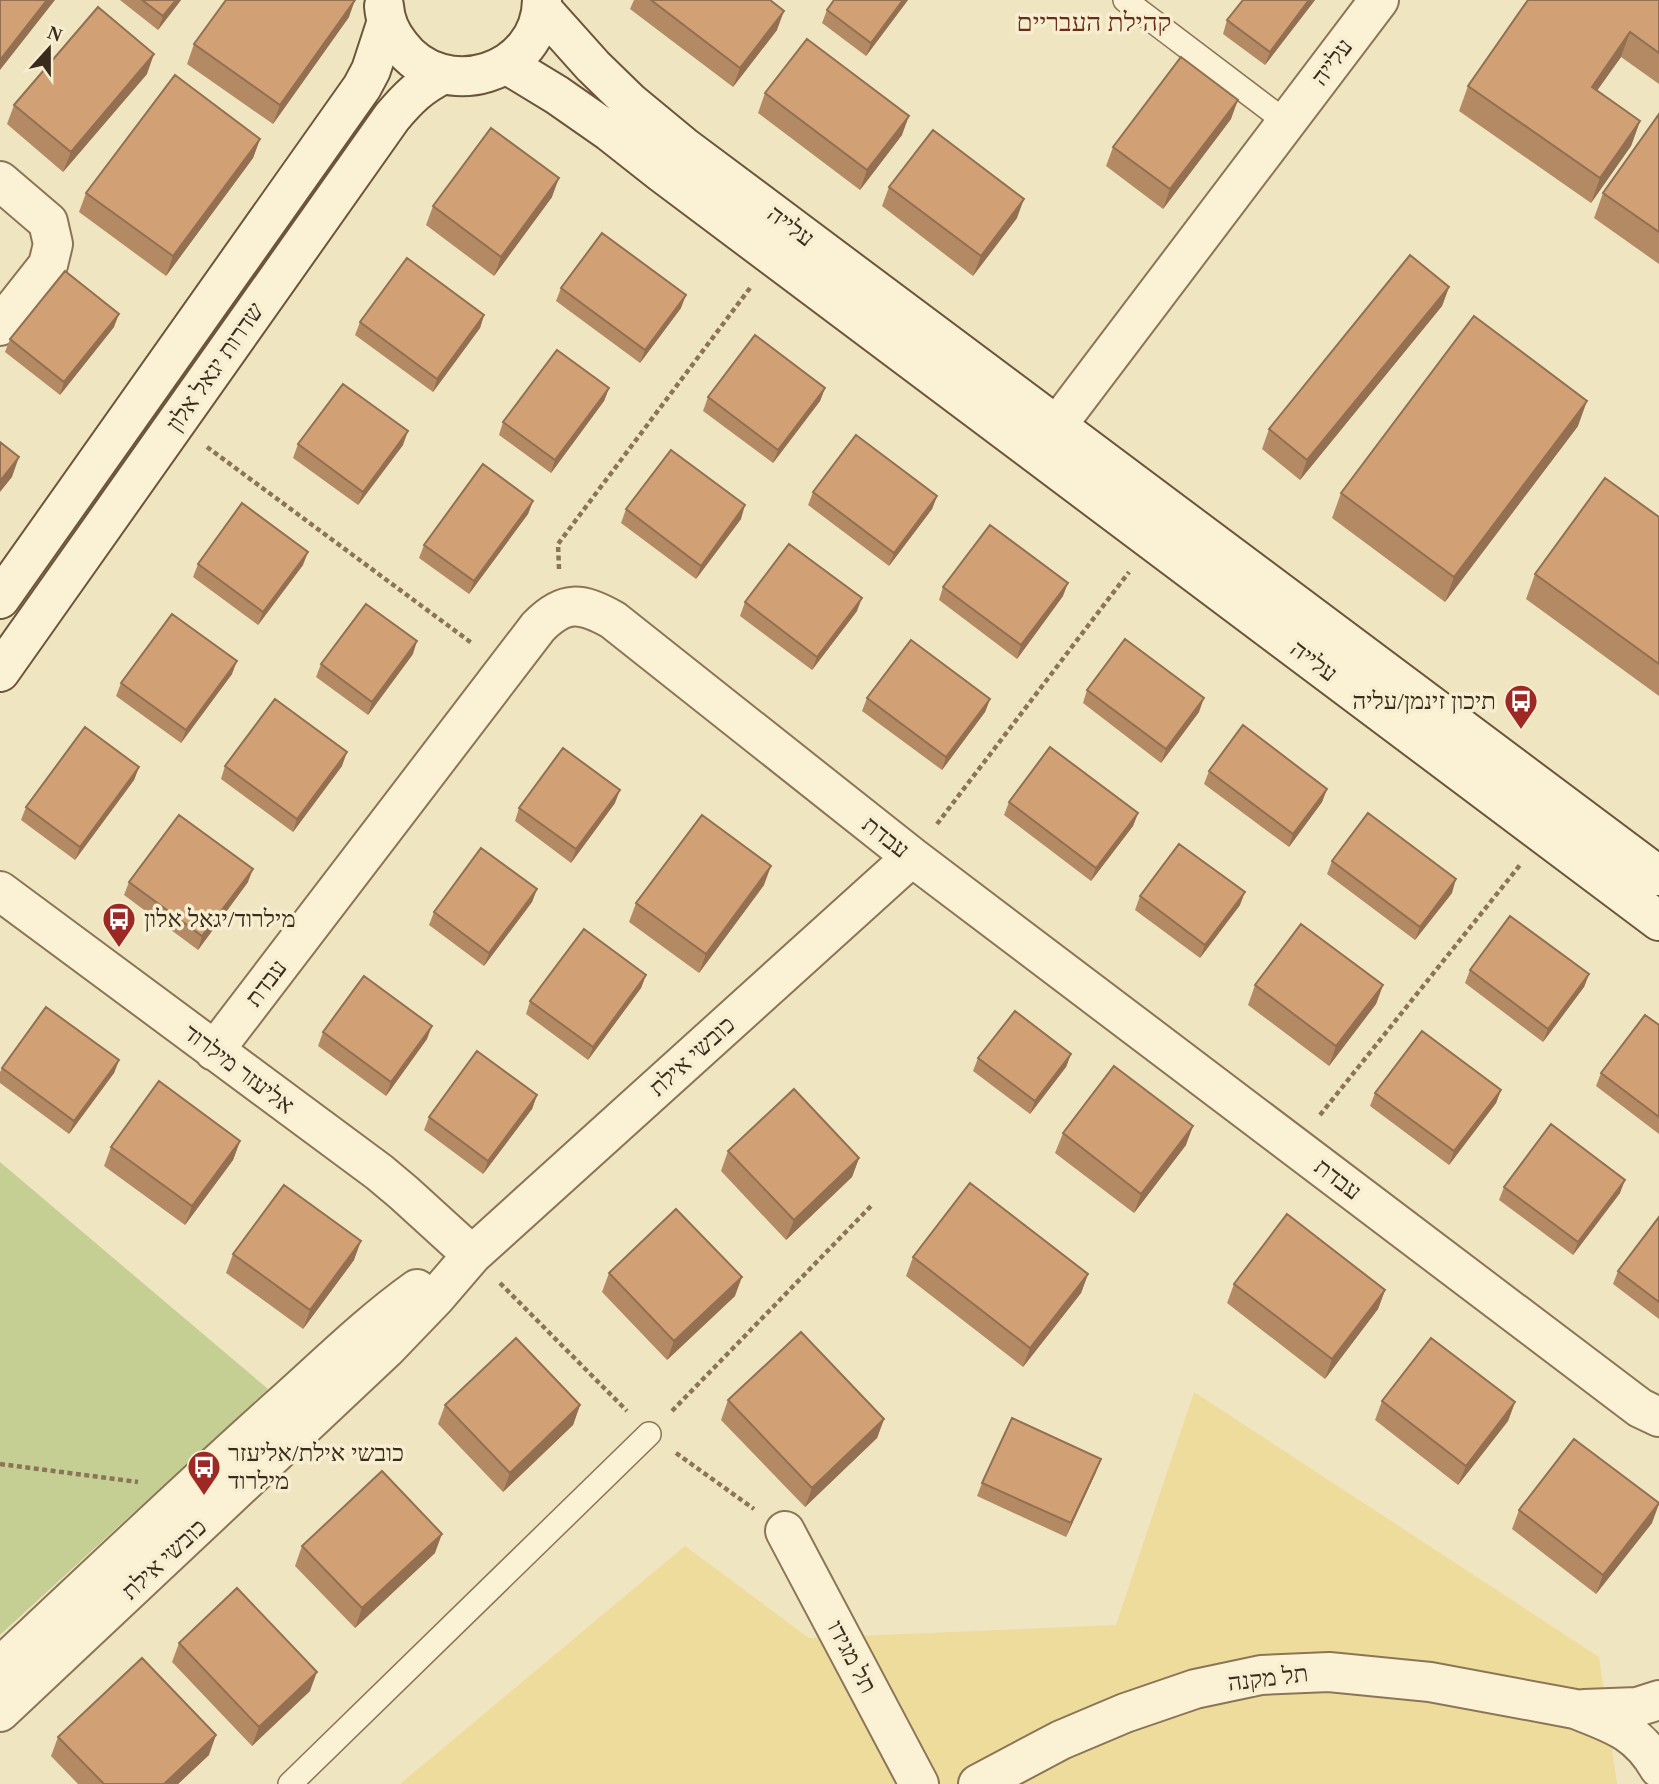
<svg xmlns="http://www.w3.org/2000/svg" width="1659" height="1784" font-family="'Times New Roman','Noto Sans Hebrew',serif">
  <rect width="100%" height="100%" fill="#f0e5c1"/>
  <!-- green -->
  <path fill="#c5cf94" d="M0 1162 268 1389 0 1635Z"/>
  <!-- sand -->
  <path fill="#eedc9c" d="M1194 1392 1599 1657 1617 1784H400L685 1546 809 1638 1116 1625Z"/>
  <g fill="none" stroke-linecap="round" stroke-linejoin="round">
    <defs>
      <path id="lane" d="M1125 0 1286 122
        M290 1784 649 1434"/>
      <path id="street" d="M0 181 48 222 53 244 48 265 0 326
        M1036 453 1379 0
        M0 891 379 1172 404 1193 472 1255
        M214 1051 538 627C564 600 581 602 613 620L912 857 1640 1408 1659 1417
        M785 1531 919 1784
        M0 1667C93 1580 185 1492 280 1407 325 1367 368 1324 417 1289
        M1584 1709 1637 1707 1659 1700
        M0 1712 386 1349 435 1298 472 1255 912 857
        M978 1784 1061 1740 1125 1713 1195 1689 1261 1675 1329 1672 1430 1682 1575 1709C1613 1724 1638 1731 1659 1768"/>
      <path id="secondary" d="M384 6C385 20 391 34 400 45 444 104 541 74 542 0
        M542 9 593 66 631 103 683 146 1659 876
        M506 64 557 95 610 132 662 173 1659 921
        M0 599 362 87 371 70 387 21
        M0 672 392 117C408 98 420 86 442 75"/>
    </defs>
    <!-- lane casing -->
    <use href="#lane" stroke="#8b7557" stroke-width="26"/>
    <!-- street casing -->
    <use href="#street" stroke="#8b7557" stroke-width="42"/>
    <!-- secondary casing -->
    <use href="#secondary" stroke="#6c563b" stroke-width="42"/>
    <!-- path -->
    <path stroke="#8b7557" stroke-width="4.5" stroke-dasharray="5 3.5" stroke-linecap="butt" d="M207 447 473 644
      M559 569 558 544 750 288
      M937 824 1129 572
      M1320 1115 1520 865
      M500 1283 627 1411
      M672 1411 872 1205
      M676 1453 754 1509
      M0 1464 138 1482"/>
    <!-- lane -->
    <use href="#lane" stroke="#fbf1d4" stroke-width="23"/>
    <!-- street -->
    <use href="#street" stroke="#fbf1d4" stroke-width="38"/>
    <!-- secondary -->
    <use href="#secondary" stroke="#fbf1d4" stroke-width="38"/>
  </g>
  <!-- wall -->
  <path fill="#b48a64" d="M120 0H181L158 30Z
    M634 0H770L777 30 733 87 630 9Z
    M908 0 866 56 822 23 827 10Z
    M1243 0H1315L1265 65 1223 34 1227 20Z
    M1659 0V84L1621 57 1597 90 1640 121 1631 146 1591 203 1459 111 1468 86Z
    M349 17 273 124 187 64 194 44Z
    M147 74 63 172 7 124 14 105Z
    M765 93 902 135 860 190 758 113Z
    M1659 114V264L1594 218 1603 193Z
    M1231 119 1163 209 1106 166 1113 147Z
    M260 139 253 158 166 276 79 212 86 193Z
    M889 187 1017 218 973 276 882 206Z
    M552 197 494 276 426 225 433 206Z
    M1449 287 1442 306 1300 480 1262 449 1269 429Z
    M561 288 681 308 640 363 556 301Z
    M484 315 480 328 433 392 355 335 360 322Z
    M114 327 60 395 5 352 10 339Z
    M609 388 604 401 551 473 499 435 503 422Z
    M825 388 820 401 773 463 703 411 708 397Z
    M1578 426 1445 602 1332 518 1341 493Z
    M298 444 403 445 358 505 293 458Z
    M813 492 937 496 932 509 889 566 808 505Z
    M533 501 528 514 469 594 419 558 424 545Z
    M626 509 741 519 696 579 621 523Z
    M1659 517V696L1526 599 1535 574Z
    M198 564 303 565 258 625 193 577Z
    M943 587 1063 596 1017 659 939 600Z
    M745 602 857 611 812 670 740 616Z
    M413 654 368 715 316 677 321 664Z
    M232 674 181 743 116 696 121 683Z
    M1087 690 1199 712 1161 763 1083 703Z
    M867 698 990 699 985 712 942 770 862 711Z
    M225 766H342L293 832 221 779Z
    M139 767 134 780 75 860 21 820 26 807Z
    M1209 771 1327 789 1322 802 1289 847 1204 784Z
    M1009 802 1138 813 1133 826 1091 881 1004 815Z
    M615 803 571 863 515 821 519 808Z
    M1332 861 1452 893 1415 940 1327 874Z
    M129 882H248L198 950 124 895Z
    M764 885 699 973 629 922 636 903Z
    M537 889 532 902 484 966 429 925 434 912Z
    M1140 896 1240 905 1200 958 1135 910Z
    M1470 970 1589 974 1584 987 1543 1042 1465 983Z
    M646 975 641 988 588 1060 526 1014 530 1001Z
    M1255 985H1383L1376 1004 1329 1066 1248 1005Z
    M1659 1025V1134L1596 1086 1601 1073Z
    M323 1032 427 1039 386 1096 318 1046Z
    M1071 1054 1066 1067 1030 1114 973 1071 978 1058Z
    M119 1060 114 1073 69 1134 0 1083V1072L2 1068Z
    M1501 1090 1496 1103 1449 1165 1370 1106 1375 1093Z
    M537 1095 532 1109 483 1174 424 1130 429 1117Z
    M1063 1133 1186 1145 1134 1213 1055 1153Z
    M240 1141 233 1160 185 1225 104 1166 111 1147Z
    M728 1151 859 1158 852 1177 786 1240 721 1171Z
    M1504 1187 1620 1193 1573 1255 1499 1200Z
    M1659 1217V1319L1613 1284 1618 1271Z
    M233 1254 354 1260 303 1329 226 1273Z
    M913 1257 1088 1274 1081 1293 1023 1367 906 1276Z
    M609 1273 735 1296 667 1360 602 1292Z
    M1234 1284 1385 1290 1378 1309 1325 1379 1227 1303Z
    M728 1400 884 1419 877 1438 805 1507 721 1420Z
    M1382 1401 1515 1402 1508 1421 1458 1485 1375 1420Z
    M445 1405H580L573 1425 503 1492 438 1424Z
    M1096 1472 1066 1537 977 1496 982 1483Z
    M1519 1510 1652 1523 1596 1594 1512 1529Z
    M302 1546 435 1553 355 1628 295 1566Z
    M179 1643 310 1691 252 1746 172 1662Z
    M58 1737 209 1755 178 1784H78L51 1756Z"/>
  <!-- shaded-wall -->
  <path fill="#927051" d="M47 0H55L0 70V60Z
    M176 0H181L158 30 163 16Z
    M355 0 349 17 273 124 280 105Z
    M903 0H908L866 56 871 43Z
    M1309 0H1315L1265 65 1270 52Z
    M784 11 777 30 733 87 740 68Z
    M1630 32 1621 57 1582 112 1592 87Z
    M154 54 147 74 63 172 71 152Z
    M1238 100 1231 119 1163 209 1170 189Z
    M909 116 902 135 860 190 867 170Z
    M1640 121 1631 146 1591 203 1600 178Z
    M260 139 253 158 166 276 173 256Z
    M559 178 552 197 494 276 501 257Z
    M1024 199 1017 218 973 276 981 256Z
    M1449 287 1442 306 1300 480 1307 460Z
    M686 295 681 308 640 363 645 350Z
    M119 314 114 327 60 395 64 382Z
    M484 315 480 328 433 392 437 379Z
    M609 388 604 401 551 473 555 460Z
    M825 388 820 401 773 463 778 450Z
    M1587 401 1578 426 1445 602 1454 577Z
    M408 431 403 445 358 505 363 492Z
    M19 457 12 477 0 492V481Z
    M937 496 932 509 889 566 894 553Z
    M533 501 528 514 469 594 474 581Z
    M745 505 741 519 696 579 701 566Z
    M308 552 303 565 258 625 263 612Z
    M1068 583 1063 596 1017 659 1021 645Z
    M862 598 857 611 812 670 817 657Z
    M417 641 413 654 368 715 372 702Z
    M237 661 232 674 181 743 186 730Z
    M1204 698 1199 712 1161 763 1166 749Z
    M990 699 985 712 942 770 946 757Z
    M347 752 342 766 293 832 297 819Z
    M139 767 134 780 75 860 80 847Z
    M1327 789 1322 802 1289 847 1293 834Z
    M620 790 615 803 571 863 576 849Z
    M1138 813 1133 826 1091 881 1096 868Z
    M771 866 764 885 699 973 706 954Z
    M253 869 248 882 198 950 202 936Z
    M1456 879 1452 893 1415 940 1420 927Z
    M537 889 532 902 484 966 489 953Z
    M1245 892 1240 905 1200 958 1205 945Z
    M1589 974 1584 987 1543 1042 1548 1029Z
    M646 975 641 988 588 1060 593 1047Z
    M1383 985 1376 1004 1329 1066 1336 1046Z
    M432 1026 427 1039 386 1096 391 1082Z
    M1071 1054 1066 1067 1030 1114 1035 1101Z
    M119 1060 114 1073 69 1134 74 1121Z
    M1501 1090 1496 1103 1449 1165 1454 1151Z
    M537 1095 532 1109 483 1174 488 1161Z
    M1193 1126 1186 1145 1134 1213 1141 1194Z
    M240 1141 233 1160 185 1225 192 1206Z
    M859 1158 852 1177 786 1240 794 1220Z
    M1625 1180 1620 1193 1573 1255 1578 1242Z
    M361 1241 354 1260 303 1329 310 1310Z
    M1088 1274 1081 1293 1023 1367 1030 1348Z
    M742 1277 735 1296 667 1360 674 1341Z
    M1385 1290 1378 1309 1325 1379 1332 1359Z
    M1515 1402 1508 1421 1458 1485 1466 1466Z
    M580 1405 573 1425 503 1492 510 1473Z
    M884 1419 877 1438 805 1507 812 1488Z
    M1101 1459 1096 1472 1066 1537 1071 1523Z
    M1659 1504 1652 1523 1596 1594 1603 1575Z
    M442 1534 435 1553 355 1628 362 1608Z
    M317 1672 310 1691 252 1746 259 1727Z
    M216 1735 209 1755 178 1784H164Z"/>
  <!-- building -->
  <path fill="#d1a074" stroke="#927051" stroke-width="2" d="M0 0H47L0 60Z
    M142 0H176L163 16Z
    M226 0H355L280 105 194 44Z
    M651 0H770L784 11 740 68Z
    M834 0H903L871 43 827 10Z
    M1243 0H1309L1270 52 1227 20Z
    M1528 0H1659V53L1630 32 1592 87 1640 121 1600 178 1468 86Z
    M98 7 154 54 71 152 14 105Z
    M807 39 909 116 867 170 765 93Z
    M1181 57 1238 100 1170 189 1113 147Z
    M175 75 260 139 173 256 86 193Z
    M1659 114V232L1603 193Z
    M491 128 559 178 501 257 433 206Z
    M933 130 1024 199 981 256 889 187Z
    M602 233 686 295 645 350 561 288Z
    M1410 255 1449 287 1307 460 1269 429Z
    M407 258 484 315 437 379 360 322Z
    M65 271 119 314 64 382 10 339Z
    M1474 316 1587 401 1454 577 1341 493Z
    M755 335 825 388 778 450 708 397Z
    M557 350 609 388 555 460 503 422Z
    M343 384 408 431 363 492 298 444Z
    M856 435 937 496 894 553 813 492Z
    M0 442 19 457 0 481Z
    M671 450 745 505 701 566 626 509Z
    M483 464 533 501 474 581 424 545Z
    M1605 478 1659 517V664L1535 574Z
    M242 503 308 552 263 612 198 564Z
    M990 525 1068 583 1021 645 943 587Z
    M789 544 862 598 817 657 745 602Z
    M366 604 417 641 372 702 321 664Z
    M172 614 237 661 186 730 121 683Z
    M1125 639 1204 698 1166 749 1087 690Z
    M911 640 990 699 946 757 867 698Z
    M275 699 347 752 297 819 225 766Z
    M1243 725 1327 789 1293 834 1209 771Z
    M85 727 139 767 80 847 26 807Z
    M1050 747 1138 813 1096 868 1009 802Z
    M563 748 620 790 576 849 519 808Z
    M1368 813 1456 879 1420 927 1332 861Z
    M179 815 253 869 202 936 129 882Z
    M702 815 771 866 706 954 636 903Z
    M1179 844 1245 892 1205 945 1140 896Z
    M481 848 537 889 489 953 434 912Z
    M1510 916 1589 974 1548 1029 1470 970Z
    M1301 924 1383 985 1336 1046 1255 985Z
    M584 929 646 975 593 1047 530 1001Z
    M364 976 432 1026 391 1082 323 1032Z
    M46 1007 119 1060 74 1121 2 1068Z
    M1015 1011 1071 1054 1035 1101 978 1058Z
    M1645 1015 1659 1025V1117L1601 1073Z
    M1422 1031 1501 1090 1454 1151 1375 1093Z
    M477 1051 537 1095 488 1161 429 1117Z
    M1114 1066 1193 1126 1141 1194 1063 1133Z
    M159 1081 240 1141 192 1206 111 1147Z
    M794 1089 859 1158 794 1220 728 1151Z
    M1551 1124 1625 1180 1578 1242 1504 1187Z
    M970 1183 1088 1274 1030 1348 913 1257Z
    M284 1185 361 1241 310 1310 233 1254Z
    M676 1209 742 1277 674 1341 609 1273Z
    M1287 1214 1385 1290 1332 1359 1234 1284Z
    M1659 1217V1302L1618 1271Z
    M801 1332 884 1419 812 1488 728 1400Z
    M516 1338 580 1405 510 1473 445 1405Z
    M1431 1338 1515 1402 1466 1466 1382 1401Z
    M1012 1418 1101 1459 1071 1523 982 1483Z
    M1574 1439 1659 1503 1603 1575 1519 1510Z
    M382 1471 442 1534 362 1608 302 1546Z
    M237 1588 317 1672 259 1727 179 1643Z
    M142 1658 216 1735 164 1784H104L58 1737Z"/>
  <!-- icons -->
  <defs>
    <symbol id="bus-pin" viewBox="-11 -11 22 30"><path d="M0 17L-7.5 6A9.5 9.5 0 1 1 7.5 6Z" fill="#9d2924" stroke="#f7eed1"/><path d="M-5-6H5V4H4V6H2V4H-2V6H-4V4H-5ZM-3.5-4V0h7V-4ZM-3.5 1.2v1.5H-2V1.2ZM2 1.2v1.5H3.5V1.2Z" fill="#fff"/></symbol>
  </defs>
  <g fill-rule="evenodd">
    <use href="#bus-pin" x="1502" y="682" width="38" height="52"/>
    <use href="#bus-pin" x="100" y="900" width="38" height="52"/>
    <use href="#bus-pin" x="185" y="1448" width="38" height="52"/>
  </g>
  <g text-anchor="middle" stroke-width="7" stroke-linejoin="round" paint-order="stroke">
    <!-- street labels -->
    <g font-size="24" fill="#3a2c1c" stroke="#f7eed1">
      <text transform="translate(1332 62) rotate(-53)" y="8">עלייה</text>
      <text transform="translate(791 226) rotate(37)" y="8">עלייה</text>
      <text transform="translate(215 367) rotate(-55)" y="8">שדרות יגאל אלון</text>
      <text transform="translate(1314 661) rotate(37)" y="8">עלייה</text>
      <text transform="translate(886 837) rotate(38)" y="8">עבדת</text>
      <text transform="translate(266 983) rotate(-53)" y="8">עבדת</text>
      <text transform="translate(692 1056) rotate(-42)" y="8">כובשי אילת</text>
      <text transform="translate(239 1069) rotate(37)" y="8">אליעזר מילרוד</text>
      <text transform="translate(1338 1179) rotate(37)" y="8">עבדת</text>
      <text transform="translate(164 1559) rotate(-43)" y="8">כובשי אילת</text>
      <text transform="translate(852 1657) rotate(62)" y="8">תל מגידו</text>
      <text transform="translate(1268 1678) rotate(-7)" y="8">תל מקנה</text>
    </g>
    <!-- poi labels -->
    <g font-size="24" fill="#3a2c1c" stroke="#f7eed1" text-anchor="start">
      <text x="1496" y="709" text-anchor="end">תיכון זינמן/עליה</text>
      <text x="144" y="927">מילרוד/יגאל אלון</text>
      <text x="228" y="1461">כובשי אילת/אליעזר<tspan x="228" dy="28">מילרוד</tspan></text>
    </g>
    <!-- neighbourhood labels -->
    <g font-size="26" fill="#692e19" stroke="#f7eed1">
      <text x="1094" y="31">קהילת העבריים</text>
    </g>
  </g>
  <!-- north arrow -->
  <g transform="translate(49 49) rotate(21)" stroke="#f7eed1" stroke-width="5" paint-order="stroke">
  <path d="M0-5L12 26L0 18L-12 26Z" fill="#3a2c1c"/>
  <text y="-10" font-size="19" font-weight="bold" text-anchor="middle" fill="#3a2c1c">N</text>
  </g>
</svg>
